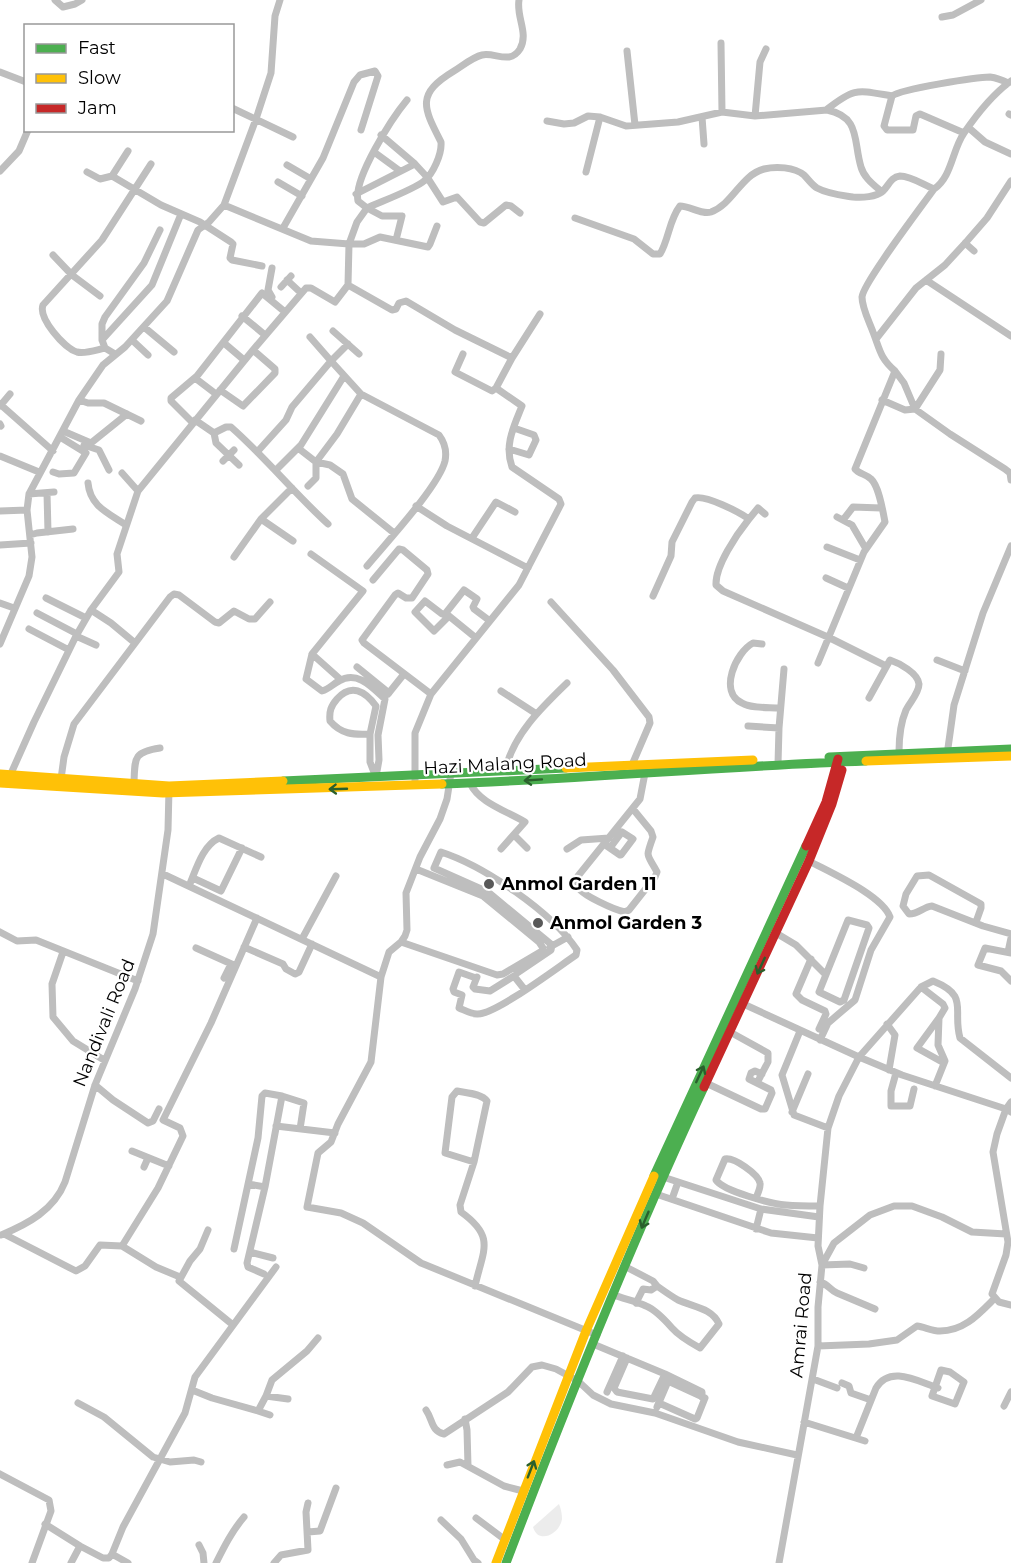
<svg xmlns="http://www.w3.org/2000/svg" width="1011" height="1563" font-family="Montserrat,sans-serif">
  <rect width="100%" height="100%" fill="#fff"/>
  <!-- green -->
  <path fill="#ececec" d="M559 1504C561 1509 562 1514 562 1519 560 1534 538 1545 533 1527Z"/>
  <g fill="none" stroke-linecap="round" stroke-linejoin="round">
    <!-- street -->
    <path stroke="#bebebe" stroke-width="7" d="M55 0 63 7 75 4 82 0
      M942 17 953 15 981 0
      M721 43 722 112
      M766 49 760 62 755 116 827 110C861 117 853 141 861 167 864 178 874 185 882 192
      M627 51 635 125
      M0 72 26 82
      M892 96 884 126 887 130H913L916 116 920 114 964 133
      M232 108 293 137
      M826 110C855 87 857 90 892 96 901 89 977 77 990 77 997 78 1002 80 1008 83
      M1009 114 1011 115
      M702 117 704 144
      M547 121 564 124 574 123 588 116 600 117 626 126 678 122 722 112 755 116
      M969 128 985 142 1011 154
      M381 135 415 164 427 177 443 202 457 197 480 222 484 223 506 205 511 206 520 213
      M374 152 400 171
      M287 165 311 179
      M0 171 19 151 28 130
      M87 172 100 179 112 176 161 205 200 222 231 242 233 244 230 258 232 260 262 266
      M586 172 600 117
      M112 176 128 151
      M278 182 302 196
      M356 194 415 164
      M224 205 311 241 349 244 357 222 367 208 358 201C353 179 392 118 407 100
      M575 218 634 239 653 254H660C669 239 669 220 680 206 690 206 702 215 711 212 733 204 741 175 764 169 776 166 794 167 804 175 808 179 812 185 817 188 828 194 840 195 853 197 862 198 876 197 883 191 889 185 891 177 900 176 911 176 924 185 934 189 952 177 952 150 964 133 977 114 993 94 1011 81
      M283 228 323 158 354 82 360 75 375 71 378 76 361 130
      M396 240 402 216H382L367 208C380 202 415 189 424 181 433 174 442 154 441 142 423 107 416 94 454 71 462 66 473 57 482 55 495 52 510 65 520 49 529 33 516 17 519 0
      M965 243 974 251
      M53 255 72 275 100 296
      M287 280 301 293
      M926 280 1011 336
      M348 285 392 310 396 309 399 303 406 301 455 330 512 358 540 314
      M281 287 291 276
      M272 297 268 290 272 268
      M242 316 265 335
      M144 327 174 352
      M333 331 359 354
      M310 337 331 361 348 344
      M876 339 916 288 945 265 967 241 987 218 1011 181
      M102 340V324L105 317 144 263 160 230
      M132 340 148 355
      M224 343 244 360
      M105 348 102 340 152 285 181 214
      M115 354 105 348C96 350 85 354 77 352 64 348 38 318 43 305L102 240 151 164
      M463 354 455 372 492 391 496 388 512 358
      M895 371 904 383 915 409 950 434 1005 469 1010 473 1011 480
      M195 378 216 394
      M220 390 243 406 275 373V369L253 350
      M79 400 88 403H104L141 421
      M882 400 905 410 915 409 940 370 941 354
      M0 404 53 451
      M0 406 10 394
      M195 420 214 433 226 427H231C266 458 294 493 328 524
      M193 423 171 401V398L197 376 262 293 285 312
      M0 424 1 426
      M63 431 91 443 127 414
      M214 433 216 443 239 465
      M84 445 99 450 109 470
      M298 448 316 462 330 465 343 474 352 499 394 533
      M509 449 529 455 536 440 534 435 514 428
      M258 451 286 420 292 407 331 361 361 394
      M0 456 39 472
      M223 461 234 450
      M276 470 301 445 344 376
      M53 472 59 474 74 473 86 453 60 437
      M122 473 138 491
      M88 483C90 506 108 513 126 525
      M308 486 316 478V462L337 434 361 394 439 435C445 443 447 451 445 461 439 486 386 543 367 566
      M47 493 48 532
      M29 494 54 492
      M416 506 447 526 528 568
      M0 511 27 510
      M837 517 852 525 866 549
      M261 519 293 541
      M749 519 758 508 765 514
      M843 520 853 507 881 508
      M30 535 37 533 73 529
      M472 538 496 502 515 512
      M0 545 31 543
      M827 547 860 560
      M311 554 363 591 312 654 306 679 322 691C329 689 333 684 339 681 357 670 372 687 385 699L378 735 379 760 376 777
      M234 557 261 519 292 488
      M826 578 848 588
      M373 580 399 549 403 550 427 570 428 574 412 598H406L398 593 395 595 362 640 364 643 431 694
      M653 596 671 556 672 542 692 502 695 498C706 495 739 512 749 519 737 534 715 566 716 585L723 591 830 638 886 666
      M46 598 86 618
      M551 602 613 670 649 717 650 723 632 765V770
      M0 603 14 608
      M91 610 111 623 135 643
      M37 613 77 634
      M445 614 464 590 477 599 473 607 474 609 490 621
      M449 616 434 631 415 612 425 601 442 614 449 616 476 638
      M29 629 69 650
      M76 636 96 645
      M0 644 29 576 32 557 27 510 29 494 79 400 103 365 125 347 167 301 198 230 209 222 224 205 256 119 271 73 275 16 280 0
      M762 644 753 643C736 652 718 692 742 703 752 709 769 707 780 708
      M312 654 340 679
      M937 660 965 671
      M818 663 864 552 885 522C883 512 879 486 871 479 866 474 859 474 855 469L895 371C880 358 880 350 873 332 869 321 862 308 862 297 863 283 922 206 934 189
      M357 667 389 693
      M501 691 535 713
      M388 694 404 674
      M869 698 890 660C899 663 918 673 919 684 919 693 910 702 906 710 900 724 899 737 899 752
      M748 726 779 728
      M370 734C353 735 341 734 330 721 329 711 331 706 337 699 351 683 365 691 376 706L370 734V762L375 775
      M947 755 954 705 983 613 1011 546
      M778 764 779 728 784 669
      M505 771C513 735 541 708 567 683
      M451 773 447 799 440 819 420 857 406 893 407 930 405 936 401 942 389 952 381 977 371 1062 338 1124 331 1142 318 1153 307 1207 341 1213 363 1223 421 1263 597 1335
      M9 778 34 722 76 636 91 610 119 572 117 554 138 491 253 350 306 288H311L335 302 348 285 349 244H364L380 237 428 247 430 244 437 226
      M61 779 64 757 74 724 170 597 174 594 179 595 215 622 219 623 234 611 249 619H255L270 602
      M134 783C135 758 133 752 160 748
      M470 783C479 803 507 811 525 822L501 849
      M415 785V733L431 694 519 585 561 504 559 499 512 467C504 445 514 426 522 406L496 388
      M633 809 651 831 653 837C645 859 647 853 657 872L655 877 629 910 625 912C615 910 581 895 577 886 576 882 577 879 578 876L640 799 645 773
      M514 835 527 848
      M604 844 620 855H621L633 839 622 832 610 848
      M567 849 581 840 609 838
      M809 861C829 872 882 895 890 917L871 950 855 1000 828 1023 820 1040
      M163 874 381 977
      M193 878 221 891 242 848
      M189 886C196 870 202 846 219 838L261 857
      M848 920 867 925 869 928 844 1000 840 1002 819 992Z
      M976 922 981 908V904L929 875 917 876 906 894 903 906 909 914C919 914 923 907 932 906L983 926 1011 934
      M0 932 17 941 36 940 138 981
      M776 933 796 945 825 974
      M302 939 336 876
      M401 942 497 975 503 974 542 951 543 948 539 942 483 896 416 869
      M244 947 283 964 286 969 295 974 299 972 312 944
      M550 947 568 937
      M196 948 236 966
      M63 952 52 984 53 1017 73 1041 104 1060
      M1008 952 1011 938
      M1011 953 985 948 978 965 1001 971 1011 981
      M811 959 796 994 802 1000 825 1011 826 1014 819 1029
      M477 977 473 987 475 989 490 991 514 976 525 990
      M224 978 231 964
      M476 978 459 972 453 989 454 992 462 995 459 1008C464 1010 471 1014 477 1014 495 1015 558 967 576 955L577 950C552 912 484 866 441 852L434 868 488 892 552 945 551 950 517 973
      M921 987 943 1004 945 1008 939 1018 938 1045 945 1061 935 1086
      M739 1002 859 1057 921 987 933 981C970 996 952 1009 960 1038L1011 1078
      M939 1018 917 1048 944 1063
      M887 1024 895 1035 889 1070
      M800 1031 782 1075 794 1115 828 1128
      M896 1073 891 1091V1106H910L914 1089
      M706 1083 761 1109H765L772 1093 771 1090 757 1083 768 1062V1053L730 1032
      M757 1083 749 1079 751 1073 755 1071 762 1074
      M95 1085 113 1100 148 1123 153 1121 159 1109
      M457 1091C466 1093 481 1093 487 1101L474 1162 445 1153 452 1097Z
      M282 1096 304 1103 300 1129
      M1011 1102 1006 1109 1011 1112
      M792 1112 808 1074
      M276 1126 335 1133
      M132 1151 169 1166
      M474 1162 460 1205 461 1212C496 1237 483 1250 475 1286
      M144 1167 148 1158
      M663 1177 761 1209 819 1217
      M248 1184 265 1187
      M656 1194 771 1233 818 1238
      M756 1198C758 1193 761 1187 760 1183 758 1174 734 1157 725 1159L716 1180C723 1191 772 1204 786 1205 797 1206 809 1206 820 1206
      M672 1199 678 1182
      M756 1229 761 1209
      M208 1230 200 1249 190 1261 179 1281 233 1325
      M4 1234 76 1271 85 1266 100 1245 122 1246 158 1188 183 1136 180 1128 163 1120 211 1023 257 918
      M1 1235C28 1224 54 1210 65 1182L95 1085 135 989 153 934 168 830 169 789
      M122 1246 156 1267 180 1277
      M234 1249 258 1138 262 1096 265 1093 282 1096 265 1187 247 1263 248 1267 264 1274
      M250 1252 273 1258
      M822 1265 818 1246 820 1206 828 1128 839 1096 859 1057 902 1075 1006 1109 997 1134 993 1152 1008 1242 1006 1255 992 1294 999 1302 1011 1305
      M822 1265 850 1264 864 1268
      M626 1267 653 1281 657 1286
      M820 1282C828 1284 830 1290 837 1293L875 1309
      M614 1295C624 1299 636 1301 646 1306 656 1310 665 1320 672 1328 679 1336 691 1343 700 1348L719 1324C712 1308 693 1307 678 1300 671 1296 664 1291 657 1286L651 1290 643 1289 636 1303
      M593 1344 665 1374 702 1392V1397
      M818 1346 869 1344 897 1340 917 1326C924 1327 933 1331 940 1331 964 1331 979 1314 994 1299
      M627 1358 614 1388 617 1392 653 1399 665 1374
      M941 1370 950 1372 964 1382 955 1404 932 1396Z
      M813 1379 837 1388
      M842 1383 849 1386 851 1393 871 1400
      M192 1390 212 1398 258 1411 266 1396 288 1399
      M607 1392 623 1356
      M266 1396 272 1380 307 1351 318 1338
      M78 1403 104 1417 153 1457 170 1462 194 1460 201 1462
      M659 1403 695 1419 697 1418 705 1398 668 1381
      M1004 1406 1011 1392
      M657 1407 669 1379
      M426 1410C433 1420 431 1431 444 1434L508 1392 532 1367 542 1365 556 1369 578 1381 593 1395 611 1404 655 1413 738 1442 797 1455
      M258 1411 270 1415
      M465 1419 467 1430 468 1466
      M804 1422 865 1441
      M856 1438 876 1388C890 1365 917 1381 938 1388
      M447 1465 460 1462 504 1486 523 1491
      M0 1474 49 1500 51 1511 32 1563
      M476 1518 504 1539
      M441 1520 461 1539 474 1560 478 1563
      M45 1524 80 1546
      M308 1532 320 1531 336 1488
      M199 1545 203 1553 204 1563
      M112 1554 128 1563
      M71 1563 80 1546 103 1558H109L112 1554 123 1527 185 1413 195 1377 276 1267
      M216 1563C224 1547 232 1531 244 1517
      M274 1563 281 1555 308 1550 306 1512 308 1503
      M779 1563 818 1346V1307L822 1265 834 1243 870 1215 894 1206H912L942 1217 972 1232 1006 1234"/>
    <!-- fast -->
    <path stroke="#4caf50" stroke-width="9" d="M829 757 1011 749
      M283 781 566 768
      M442 784C583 779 725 766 866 761
      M654 1176 806 846
      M506 1563C567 1403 631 1243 704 1087"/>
    <!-- slow -->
    <path stroke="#ffc107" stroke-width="9" d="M866 761 1011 756
      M566 768 753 760
      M0 774 169 786 283 781
      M0 783 163 793 442 784
      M496 1563 586 1331 654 1176"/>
    <!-- jam -->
    <path stroke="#c62828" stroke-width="9" d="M806 846 826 802 838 759
      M704 1087 809 861 832 804 842 770"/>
  </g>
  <!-- one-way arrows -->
  <defs><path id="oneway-shaft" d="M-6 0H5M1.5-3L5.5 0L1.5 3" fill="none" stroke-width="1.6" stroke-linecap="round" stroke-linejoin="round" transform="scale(1.5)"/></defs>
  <g stroke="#2a602c">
    <use href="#oneway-shaft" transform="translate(533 780) rotate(176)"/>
    <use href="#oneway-shaft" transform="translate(338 789) rotate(178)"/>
    <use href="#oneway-shaft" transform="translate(761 966) rotate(115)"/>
    <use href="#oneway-shaft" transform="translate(700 1074) rotate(-65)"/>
    <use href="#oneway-shaft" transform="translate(645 1220) rotate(113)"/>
    <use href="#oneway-shaft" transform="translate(531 1469) rotate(-69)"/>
  </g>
  <!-- markers -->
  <g fill="#595959" stroke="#fff" stroke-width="2">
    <circle cx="489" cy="884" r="6"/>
    <circle cx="538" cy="923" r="6"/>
  </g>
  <g text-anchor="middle" stroke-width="4.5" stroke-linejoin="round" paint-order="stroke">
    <!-- street labels -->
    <g font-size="18" fill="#000" stroke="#fff">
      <text transform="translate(505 764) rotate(-3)" y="6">Hazi Malang Road</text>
      <text transform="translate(104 1023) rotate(-68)" y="6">Nandivali Road</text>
      <text transform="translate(801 1325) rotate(-85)" y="6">Amrai Road</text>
    </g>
    <!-- poi labels -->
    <g font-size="18" font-weight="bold" fill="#000" stroke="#fff" text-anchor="start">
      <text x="501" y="890">Anmol Garden 11</text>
      <text x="550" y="929">Anmol Garden 3</text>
    </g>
  </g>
  <!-- legend -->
  <rect x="24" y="24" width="210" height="108" fill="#ffffff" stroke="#999999" stroke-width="1.5"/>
  <rect x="36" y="44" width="30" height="9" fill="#4caf50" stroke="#999999" stroke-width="1.5"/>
  <text x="78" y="54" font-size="18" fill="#000000">Fast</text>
  <rect x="36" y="74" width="30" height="9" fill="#ffc107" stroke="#999999" stroke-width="1.5"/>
  <text x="78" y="84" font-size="18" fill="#000000">Slow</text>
  <rect x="36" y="104" width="30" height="9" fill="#c62828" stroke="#999999" stroke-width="1.5"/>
  <text x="78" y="114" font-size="18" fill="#000000">Jam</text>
</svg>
